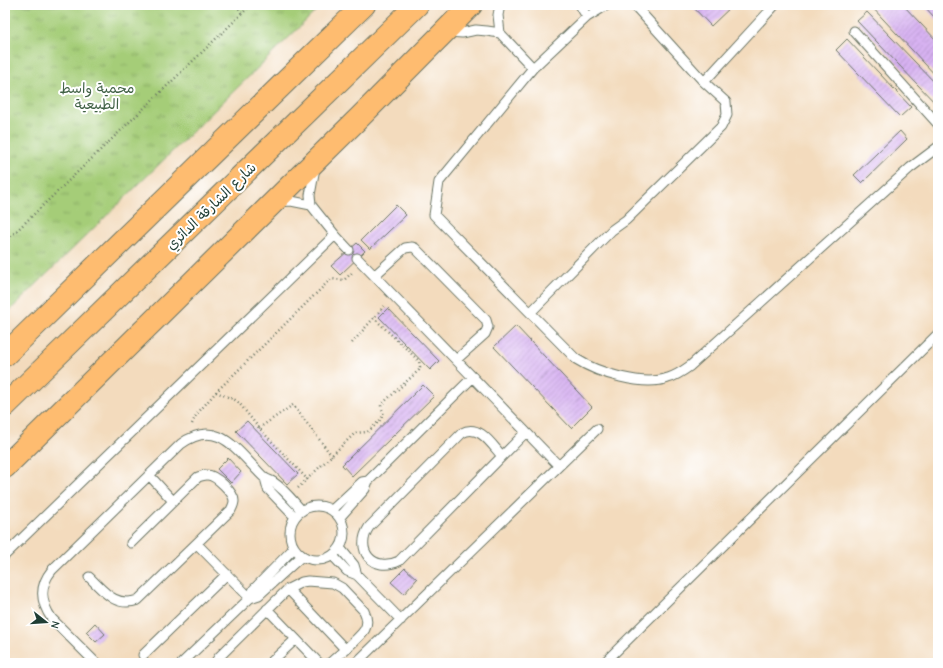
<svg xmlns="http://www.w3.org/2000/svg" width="943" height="668" font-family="'Comic Neue','Playpen Sans Arabic',sans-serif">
  <defs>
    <pattern id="grass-tufts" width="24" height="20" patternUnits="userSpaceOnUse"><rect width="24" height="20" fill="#a5cd78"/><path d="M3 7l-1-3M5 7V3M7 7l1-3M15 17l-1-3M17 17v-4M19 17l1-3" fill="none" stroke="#86a863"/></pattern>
    <pattern id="building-hatch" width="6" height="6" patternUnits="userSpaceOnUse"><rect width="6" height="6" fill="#d8b2f2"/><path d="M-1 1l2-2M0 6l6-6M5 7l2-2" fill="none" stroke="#af92c5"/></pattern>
  </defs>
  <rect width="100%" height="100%" fill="#fff"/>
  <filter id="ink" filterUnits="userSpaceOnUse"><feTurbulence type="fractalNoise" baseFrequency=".025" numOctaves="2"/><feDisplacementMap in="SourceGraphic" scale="8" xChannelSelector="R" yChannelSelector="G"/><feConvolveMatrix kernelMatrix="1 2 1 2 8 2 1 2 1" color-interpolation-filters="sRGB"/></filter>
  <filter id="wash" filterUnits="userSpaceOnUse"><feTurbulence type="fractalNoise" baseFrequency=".012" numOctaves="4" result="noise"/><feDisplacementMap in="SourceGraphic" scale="16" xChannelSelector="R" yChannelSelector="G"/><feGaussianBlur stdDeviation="0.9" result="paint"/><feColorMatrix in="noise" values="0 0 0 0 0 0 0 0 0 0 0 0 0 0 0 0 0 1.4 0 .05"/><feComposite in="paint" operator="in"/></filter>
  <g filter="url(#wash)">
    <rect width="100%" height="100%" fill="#f3dbbd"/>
    <!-- grass -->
    <path fill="url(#grass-tufts)" stroke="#628556" d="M5 5H322L5 315Z"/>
    <g id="blocks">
      <!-- building -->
      <path fill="url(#building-hatch)" d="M691 5H733L711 26Z
        M870 5H903L938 42V78Z
        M923 5H938V18L936 19Z
        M867 12 938 86V106L857 21Z
        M847 39 911 107 900 117 836 50Z
        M900 131 907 139 862 183 854 175Z
        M396 205 406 215 370 249 361 240Z
        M357 243 365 251 340 275 331 266Z
        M388 308 439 361 430 370 379 317Z
        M516 326 592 407 571 428 494 347Z
        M423 385 434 396 352 476 342 465Z
        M247 421 298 474 287 484 236 431Z
        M228 458 241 472 231 483 217 469Z
        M405 568 417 579 404 594 391 582Z
        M95 623 105 634 96 642 86 632Z"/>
    </g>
  </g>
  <g filter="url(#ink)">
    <use href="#blocks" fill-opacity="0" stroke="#697464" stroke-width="1"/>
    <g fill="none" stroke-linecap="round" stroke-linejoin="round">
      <defs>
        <path id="service" d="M500 5 498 15 500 33
          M580 5 587 17
          M607 5 587 17 533 68 439 182 434 215 576 359C598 373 643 387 668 378 676 376 683 371 690 366L910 168 938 147
          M854 31 938 124
          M448 32 462 33 476 30 487 31 500 33 533 68
          M704 82 775 5
          M315 168 310 195 311 205 335 235 349 250
          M278 202 291 201 311 205
          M357 258 559 466
          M374 276 405 248 412 247 415 248 486 320 488 327 485 334 456 360
          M531 312 612 230 626 220 721 127 727 115 726 102 704 82 636 7 632 5
          M502 456C492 445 479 423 462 433L369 527C354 550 373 573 399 561L526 432
          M149 475 173 501
          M265 478 268 489 295 517
          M290 533a27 27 0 1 1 54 0a27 27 0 1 1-54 0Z
          M332 510 362 482 368 481
          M340 517 365 489 368 481 473 377
          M197 544 250 598
          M340 548 354 565 357 575 401 620
          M5 555 335 235
          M333 556 347 571 357 575
          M89 577C104 591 115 608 138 600L231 510C232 508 234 504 234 501 234 493 216 475 207 475 204 475 201 476 198 477L131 543
          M288 589 345 649
          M250 598 259 595 302 556
          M267 609 319 663
          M143 655 227 574
          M96 663 52 619C40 602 39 586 52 570L181 444C214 420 232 444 254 467 257 470 261 475 265 478 267 480 271 480 273 482 284 489 293 501 302 511
          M182 663 250 598 254 589 294 548
          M215 663 219 657 288 589 302 582 308 581 333 583 342 588 364 611C367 617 368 623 365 629 360 638 338 655 330 663
          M270 663 296 639
          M356 663 597 429
          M604 663 938 334"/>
        <path id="motorway" d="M5 355 364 5
          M5 406 417 5
          M5 467 361 116 471 5"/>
      </defs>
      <!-- service casing -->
      <use href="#service" stroke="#697464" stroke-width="11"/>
      <!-- motorway casing -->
      <use href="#motorway" stroke="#697464" stroke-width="24"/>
      <!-- path -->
      <path stroke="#697464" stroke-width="2.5" stroke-dasharray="1 3" stroke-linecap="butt" d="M237 5 242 14
        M5 242 251 5
        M352 343 385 305
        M216 392 235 400 239 403 259 428 308 480
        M192 424 196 415 216 392 331 279 344 280 353 272
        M259 428 293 405 332 456
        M298 488 355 433 367 432C371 429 383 419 383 415 384 411 381 409 381 405L419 370 420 367 419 361 374 318"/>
      <!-- service -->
      <use href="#service" stroke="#fff" stroke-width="9"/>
      <!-- motorway -->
      <use href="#motorway" stroke="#febc70" stroke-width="22"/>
    </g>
  </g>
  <g text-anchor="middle" stroke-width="4" stroke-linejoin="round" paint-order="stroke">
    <!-- park labels -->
    <g font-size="14" fill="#406145" stroke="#fff">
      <text x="97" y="93">محمية واسط<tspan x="97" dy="16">الطبيعية</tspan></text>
    </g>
    <!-- street labels -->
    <g font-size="14" fill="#1f3d34" stroke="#fff">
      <text transform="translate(211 206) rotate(-44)" y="5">شارع الشارقة الدائري</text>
    </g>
  </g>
  <!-- margin -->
  <rect width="943" height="668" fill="none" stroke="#fff" stroke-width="20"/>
  <!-- north arrow -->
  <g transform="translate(46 622) rotate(107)" stroke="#ffffff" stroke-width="3" paint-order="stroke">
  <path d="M0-3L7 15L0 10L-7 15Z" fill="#1f3d34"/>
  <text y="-6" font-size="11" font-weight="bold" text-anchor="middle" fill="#1f3d34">N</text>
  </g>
</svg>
